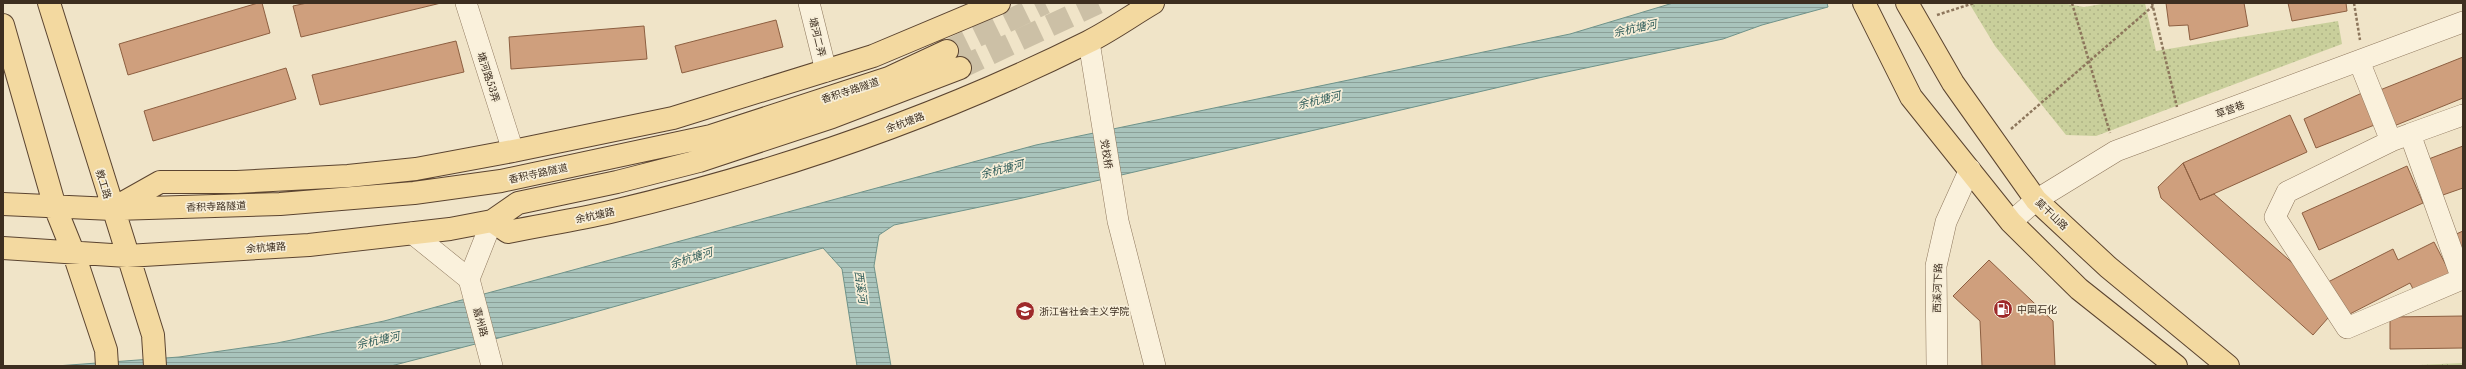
<svg xmlns="http://www.w3.org/2000/svg" width="2466" height="369" font-family="'Libre Baskerville','Noto Sans SC',serif">
  <defs>
    <pattern id="grass-dots" width="8" height="8" patternUnits="userSpaceOnUse"><rect width="8" height="8" fill="#c9cf9b"/><path d="M2 2h.1M6 6h.1" fill="none" stroke="#aeb285" stroke-width="1.8" stroke-linecap="round"/></pattern>
    <pattern id="park-crowns" width="20" height="18" patternUnits="userSpaceOnUse"><rect width="20" height="18" fill="#c9cf9b"/><path d="M2 6a3 3 0 1 1 6 0M12 15a3 3 0 1 1 6 0" fill="none" stroke="#aeb285"/></pattern>
    <pattern id="water-rules" width="6" height="5" patternUnits="userSpaceOnUse"><rect width="6" height="5" fill="#a9c4bc"/><path d="M0 2.5h6" fill="none" stroke="#8ba098"/></pattern>
  </defs>
  <rect width="100%" height="100%" fill="#f0e4c8"/>
  <!-- grass -->
  <path fill="url(#grass-dots)" d="M1969 3H2062L2084 7 2108 3H2145L2156 51 2338 21 2342 44 2096 136 2066 135 1995 46Z"/>
  <!-- park -->
  <path fill="url(#park-crowns)" d="M2463 363V366H2396Z"/>
  <!-- water -->
  <path fill="url(#water-rules)" stroke="#6f938a" d="M1673 3H1827L1828 7 1762 25 1723 39 1543 77 1018 199 894 225 879 235 874 266 891 366H857L842 269 823 248 556 323 391 366H56L179 357 277 343 384 321 1036 145 1570 34Z"/>
  <!-- building -->
  <path fill="#cf9f7d" stroke="#8d5f41" d="M258 3H262L270 33 128 75 119 44Z
    M307 3H441L301 37 293 6Z
    M2166 3H2244L2248 26 2190 40 2188 25 2169 26Z
    M2288 3H2346L2347 11 2292 21Z
    M776 20 783 47 682 73 675 46Z
    M644 26 647 59 511 69 509 37Z
    M456 41 464 72 320 105 312 75Z
    M2463 57V98L2394 126 2380 90Z
    M286 68 296 99 153 141 144 111Z
    M2362 93 2377 124 2316 148 2304 119Z
    M2290 115 2307 152 2200 200 2183 163Z
    M2463 146V188L2440 196 2426 160Z
    M2183 163 2200 200 2214 194 2313 281 2328 318 2313 335 2161 198 2158 187Z
    M2407 166 2423 203 2319 250 2302 213Z
    M2463 231V258L2454 235Z
    M2434 242 2452 277 2416 295 2410 283 2346 316 2328 282 2393 249 2398 260Z
    M1989 260 2053 321 2055 366H1982L1980 321 1953 296Z
    M2463 316V348L2390 349V317Z"/>
  <g fill="none" stroke-linecap="round" stroke-linejoin="round">
    <!-- major-tunnel -->
    <path stroke="#ccc0a6" stroke-width="22" stroke-dasharray="22 11" stroke-linecap="butt" d="M947 51 1045 3
      M960 68 1098 3"/>
    <defs>
      <path id="minor" d="M466 3 513 151
        M809 3 826 71
        M1089 42 1118 221 1155 366
        M2359 61 2391 141 2287 192 2275 217 2347 328 2462 279 2410 134 2391 141
        M2410 134 2463 115
        M492 221 469 279 492 366
        M2011 222 2036 200 2116 151 2463 22
        M412 233 469 279
        M1937 366 1936 266 1946 222 1970 169"/>
      <path id="major" d="M49 3 153 335 155 366
        M1864 3 1911 97 2011 222 2079 289 2176 366
        M1907 3 1953 83 2036 200 2108 267 2228 366
        M3 25 55 207 74 254 106 350 107 366
        M3 204 112 209 160 182H237L348 176 416 169 513 151 673 118 873 56 999 3
        M115 209 280 204 414 193 501 181 711 136 889 78 947 51
        M492 221 518 203 617 182 699 161 832 117 960 68
        M3 248 127 256 309 245 450 229 492 221 508 232C542 225 576 220 610 212 775 173 936 118 1088 42 1110 31 1131 16 1153 3"/>
    </defs>
    <!-- minor casing -->
    <use href="#minor" stroke="#8d765c" stroke-width="22"/>
    <!-- major casing -->
    <use href="#major" stroke="#5b4430" stroke-width="24"/>
    <!-- path -->
    <path stroke="#8d765c" stroke-width="2.5" stroke-dasharray="3 2" stroke-linecap="butt" d="M2072 3 2110 133
      M2152 3 2177 107
      M2354 3 2360 40
      M1937 15 1974 3
      M2011 129 2153 6"/>
    <!-- minor -->
    <use href="#minor" stroke="#faf1dc" stroke-width="21"/>
    <!-- major -->
    <use href="#major" stroke="#f3d9a0" stroke-width="22"/>
  </g>
  <!-- icons -->
  <defs>
    <symbol id="fuel-disc" viewBox="-11 -11 22 22"><circle r="9.5" fill="#9e2a2b" stroke="#f7eed8"/><path d="M-5.5-6h7V0h2V4h1.3V-2.5L3-4.5l.8-.8L6-3V5H2.5V1h-1V6h-7ZM-4.2-4.7v3.2H.2V-4.7Z" fill="#fff"/></symbol>
    <symbol id="school-disc" viewBox="-11 -11 22 22"><circle r="9.5" fill="#9e2a2b" stroke="#f7eed8"/><path d="M0-5L7-2L0 1L-7-2ZM-4 1L0 2.5L4 1V4Q0 6-4 4Z" fill="#fff"/></symbol>
  </defs>
  <g fill-rule="evenodd">
    <use href="#fuel-disc" x="1992" y="298" width="22" height="22"/>
    <use href="#school-disc" x="1014" y="300" width="22" height="22"/>
  </g>
  <g text-anchor="middle" stroke-width="3.5" stroke-linejoin="round" paint-order="stroke">
    <!-- street labels -->
    <g font-size="10" fill="#3d2e20" stroke="#f7eed8">
      <text transform="translate(818 37) rotate(76)" y="4">塘河二弄</text>
      <text transform="translate(489 77) rotate(72)" y="4">塘河路53弄</text>
      <text transform="translate(850 90) rotate(-18)" y="4">香积寺路隧道</text>
      <text transform="translate(2230 109) rotate(-20)" y="4">草营巷</text>
      <text transform="translate(905 122) rotate(-20)" y="4">余杭塘路</text>
      <text transform="translate(1107 154) rotate(81)" y="4">党校桥</text>
      <text transform="translate(538 173) rotate(-12)" y="4">香积寺路隧道</text>
      <text transform="translate(104 184) rotate(73)" y="4">教工路</text>
      <text transform="translate(216 206) rotate(-2)" y="4">香积寺路隧道</text>
      <text transform="translate(2052 214) rotate(44)" y="4">莫干山路</text>
      <text transform="translate(595 215) rotate(-12)" y="4">余杭塘路</text>
      <text transform="translate(266 247) rotate(-4)" y="4">余杭塘路</text>
      <text transform="translate(1937 288) rotate(-88)" y="4">西溪河下路</text>
      <text transform="translate(481 322) rotate(75)" y="4">嘉州路</text>
    </g>
    <!-- poi labels -->
    <g font-size="10" fill="#3d2e20" stroke="#f7eed8" text-anchor="start">
      <text x="2017" y="313">中国石化</text>
      <text x="1039" y="315">浙江省社会主义学院</text>
    </g>
    <!-- water labels -->
    <g font-size="11" font-style="italic" fill="#2f5d5a" stroke="#f7eed8">
      <text transform="translate(1635 28) rotate(-12)" y="4">余杭塘河</text>
      <text transform="translate(1319 100) rotate(-13)" y="4">余杭塘河</text>
      <text transform="translate(1002 169) rotate(-14)" y="4">余杭塘河</text>
      <text transform="translate(691 258) rotate(-17)" y="4">余杭塘河</text>
      <text transform="translate(861 287) rotate(82)" y="4">西溪河</text>
      <text transform="translate(378 340) rotate(-12)" y="4">余杭塘河</text>
    </g>
  </g>
  <!-- border -->
  <rect width="2466" height="369" fill="none" stroke="#3d2e20" stroke-width="8"/>
</svg>
